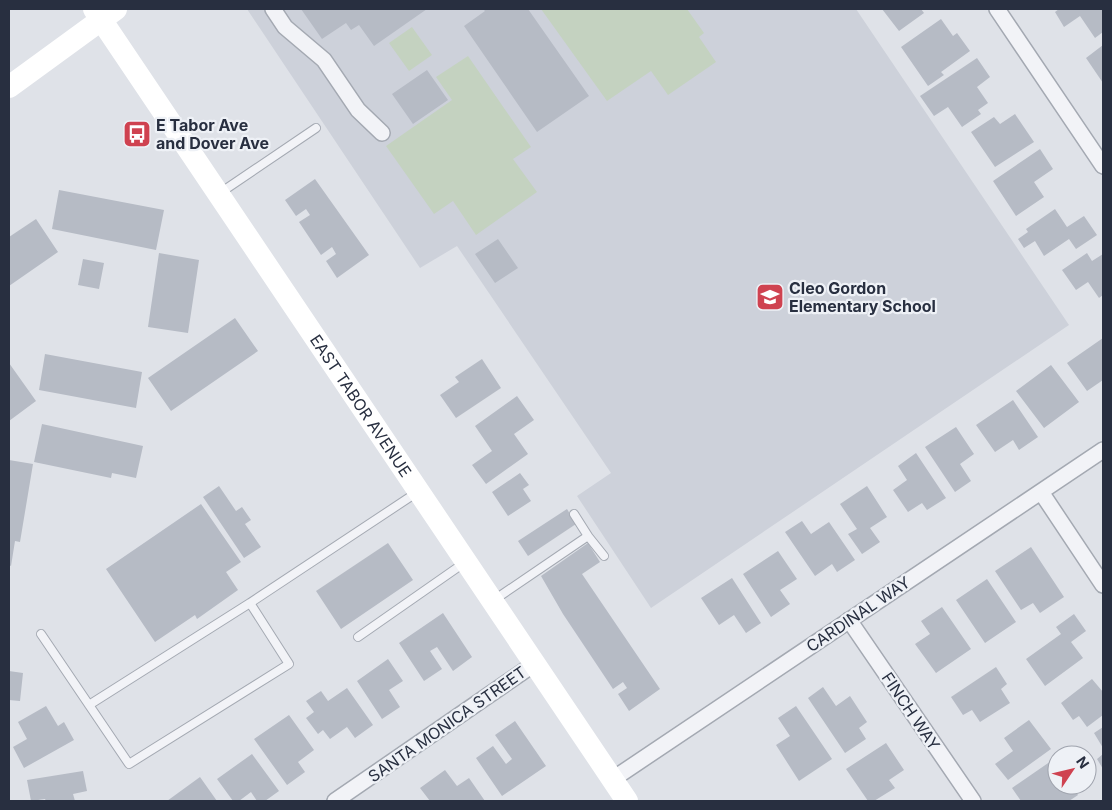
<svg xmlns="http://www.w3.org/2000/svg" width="1112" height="810" font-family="Inter,sans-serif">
  <rect width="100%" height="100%" fill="#dfe2e8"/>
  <!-- built -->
  <path fill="#cdd1da" d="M247 9H856L1069 325 651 608 577 496 611 473 457 246 420 268Z"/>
  <!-- green -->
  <path fill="#c4d2c0" d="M541 9H687L704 33 699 37 716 62 668 95 651 71 607 101Z
    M412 27 432 55 409 71 389 43Z
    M468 56 531 147 513 159 537 192 476 235 453 201 434 214 386 146 452 100 436 77Z"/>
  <!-- building -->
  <path fill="#b6bbc5" d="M301 9H427L374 46 359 25 351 30 346 23 322 39Z
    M483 9H528L589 96 537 132 464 26 485 11Z
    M882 9H921L924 13 899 31Z
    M1059 9H1103V32L1095 38 1080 16 1064 27 1055 12Z
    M941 19 953 36 957 33 970 51 941 72 944 75 928 86 901 47Z
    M1103 45V83L1086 58Z
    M977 58 990 77 977 87 988 103 978 110 981 114 962 127 948 107 934 116 920 96Z
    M427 70 448 100 413 124 392 94Z
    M1015 114 1034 142 995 167 971 132 994 117 1000 124Z
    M1040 149 1053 169 1034 182 1044 197 1016 216 993 181Z
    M315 179 369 255 337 278 326 261 336 254 332 247 321 255 299 222 310 215 306 209 296 216 285 200Z
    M59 190 164 210 156 250 52 229Z
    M1055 209 1067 227 1084 216 1097 235 1076 249 1069 239 1044 256 1035 241 1024 248 1018 239 1028 232 1026 229Z
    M36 219 58 252 9 286V237Z
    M498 239 518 268 495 283 475 254Z
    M159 253 199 260 188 333 148 327Z
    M1087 253 1092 261 1103 254V295L1099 298 1088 282 1076 290 1062 270Z
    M83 259 104 263 99 289 78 285Z
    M235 318 258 351 171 411 148 378Z
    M1103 338V380L1087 391 1067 363Z
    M45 354 142 372 136 408 39 390Z
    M482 359 501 388 456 418 440 395 459 382 455 377Z
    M9 363 36 401 9 421Z
    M1051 365 1079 402 1044 428 1016 391Z
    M517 396 534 420 514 434 528 454 486 484 472 465 492 451 475 426Z
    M1013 400 1038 437 1019 450 1013 440 995 452 976 425Z
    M42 424 143 446 136 478 112 473 111 478 34 462Z
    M956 427 974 454 960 464 971 481 955 492 925 447Z
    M916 453 946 498 927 510 922 503 908 512 893 490 907 480 898 466Z
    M9 460 33 464 20 542 15 541 11 566 9 565Z
    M520 473 529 485 523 489 531 501 508 516 492 492Z
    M219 486 236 511 242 507 251 520 245 524 261 547 244 558 203 497Z
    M867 486 887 517 870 528 880 542 862 554 848 534 857 529 840 504Z
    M201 504 241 562 226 572 238 590 197 619 195 615 155 642 106 569Z
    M567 509 576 524 528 556 518 541Z
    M802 521 811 534 829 522 855 560 837 572 832 564 815 576 785 532Z
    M388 543 413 580 341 629 316 591Z
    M588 543 600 562 582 574 660 689 629 711 618 694 627 688 623 682 613 689 563 614 541 576Z
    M1031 547 1064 597 1040 613 1033 603 1021 610 995 571Z
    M778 551 797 579 780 590 790 604 771 617 743 574Z
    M732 578 761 623 746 633 734 615 719 625 701 598Z
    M987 579 1016 622 985 643 956 600Z
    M942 607 971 649 936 673 915 644 930 634 921 621Z
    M443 613 472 657 453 671 437 647 430 651 442 669 424 681 399 643Z
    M1074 614 1086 631 1071 642 1083 658 1045 686 1026 659 1061 634 1056 627Z
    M388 659 403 681 389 690 400 707 382 719 357 681Z
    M996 667 1007 684 1001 689 1010 703 980 722 972 710 963 715 951 697Z
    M9 671 23 673 20 701 9 700Z
    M1092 679 1103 692V715L1087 727 1079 716 1073 720 1061 703Z
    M823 687 836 706 850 696 867 722 859 728 866 739 845 753 808 698Z
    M347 688 373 725 355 738 347 727 330 739 323 730 318 734 306 718 314 712 306 701 321 691 328 701Z
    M46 706 58 726 64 722 74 740 24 768 13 747 27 739 18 722Z
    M796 706 832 759 799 781 776 745 790 736 778 718Z
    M289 715 314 750 298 762 305 772 287 785 254 739Z
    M1029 720 1051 749 1008 780 995 764 1013 751 1004 738Z
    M515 721 546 766 502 796 476 758 493 746 506 764 512 759 495 735Z
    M1103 727V748L1094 733Z
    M886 743 904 770 889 780 895 788 874 801H868L846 769Z
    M252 754 279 791 265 801H257L251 792 239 801H233L217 779Z
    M1103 754V769L1097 759Z
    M1054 759 1057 763V785H1072L1078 795 1069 801H1021L1012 788Z
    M445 770 457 786 469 778 485 801H430L420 788Z
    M83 771 87 791 73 794 75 801H46L45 799 31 801 27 780Z
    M200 777 217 801H167Z"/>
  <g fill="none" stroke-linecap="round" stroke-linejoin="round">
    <defs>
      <path id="service" d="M220 193 316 128
        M588 536 604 556
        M494 600 588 536 574 514
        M41 634 129 764 289 664 250 603 416 493
        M358 637 464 563
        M89 705 250 603"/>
      <path id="minor" d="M273 9 285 27 324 60 358 110 382 133
        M997 9 1103 166
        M1041 492 1103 585
        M849 620 973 801
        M613 779 1103 450
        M335 801 534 664"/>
    </defs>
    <!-- service casing -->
    <use href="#service" stroke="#a4a9b2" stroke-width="10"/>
    <!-- minor casing -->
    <use href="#minor" stroke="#a4a9b2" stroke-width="18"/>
    <!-- service -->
    <use href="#service" stroke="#f2f3f7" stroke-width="8"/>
    <!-- minor -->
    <use href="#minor" stroke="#f2f3f7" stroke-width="15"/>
    <!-- secondary -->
    <g stroke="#fff" stroke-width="22">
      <path id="s1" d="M94 9 627 801"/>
      <path d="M9 87 116 9"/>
    </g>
  </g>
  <!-- icons -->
  <defs>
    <symbol id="bus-square" viewBox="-11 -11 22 22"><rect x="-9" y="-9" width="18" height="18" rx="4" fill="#cf4250" stroke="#eef1f6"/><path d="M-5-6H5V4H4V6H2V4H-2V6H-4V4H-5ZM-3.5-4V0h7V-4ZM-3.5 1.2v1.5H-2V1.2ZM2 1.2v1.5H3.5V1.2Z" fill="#fff"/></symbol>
    <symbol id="school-square" viewBox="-11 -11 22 22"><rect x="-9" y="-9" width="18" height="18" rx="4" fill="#cf4250" stroke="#eef1f6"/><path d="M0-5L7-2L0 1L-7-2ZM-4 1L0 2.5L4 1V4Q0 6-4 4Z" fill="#fff"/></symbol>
  </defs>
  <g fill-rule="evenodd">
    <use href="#bus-square" x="121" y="118" width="32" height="32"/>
    <use href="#school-square" x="754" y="281" width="32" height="32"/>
  </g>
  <g text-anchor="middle" stroke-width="4.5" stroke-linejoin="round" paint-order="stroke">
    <!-- poi labels -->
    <g font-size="16" font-weight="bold" fill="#282f40" stroke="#eef1f6" text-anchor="start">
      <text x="156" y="131">E Tabor Ave<tspan x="156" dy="18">and Dover Ave</tspan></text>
      <text x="789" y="294">Cleo Gordon<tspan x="789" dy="18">Elementary School</tspan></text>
    </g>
    <!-- street labels -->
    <g font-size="16" fill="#282f40" stroke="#eef1f6">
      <text dy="6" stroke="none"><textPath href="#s1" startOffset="478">EAST TABOR AVENUE</textPath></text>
      <text transform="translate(858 614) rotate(-34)" y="6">CARDINAL WAY</text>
      <text transform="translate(911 711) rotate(56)" y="6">FINCH WAY</text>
      <text transform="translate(447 724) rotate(-35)" y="6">SANTA MONICA STREET</text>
    </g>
  </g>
  <!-- border -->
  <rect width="1112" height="810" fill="none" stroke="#282f40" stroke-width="20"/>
  <!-- north arrow -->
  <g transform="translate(1072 770) rotate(55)"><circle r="24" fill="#eef1f6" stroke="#9fa3ad"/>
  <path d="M0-4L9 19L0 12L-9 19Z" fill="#cf4250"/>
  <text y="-8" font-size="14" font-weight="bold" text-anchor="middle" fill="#282f40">N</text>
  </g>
</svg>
